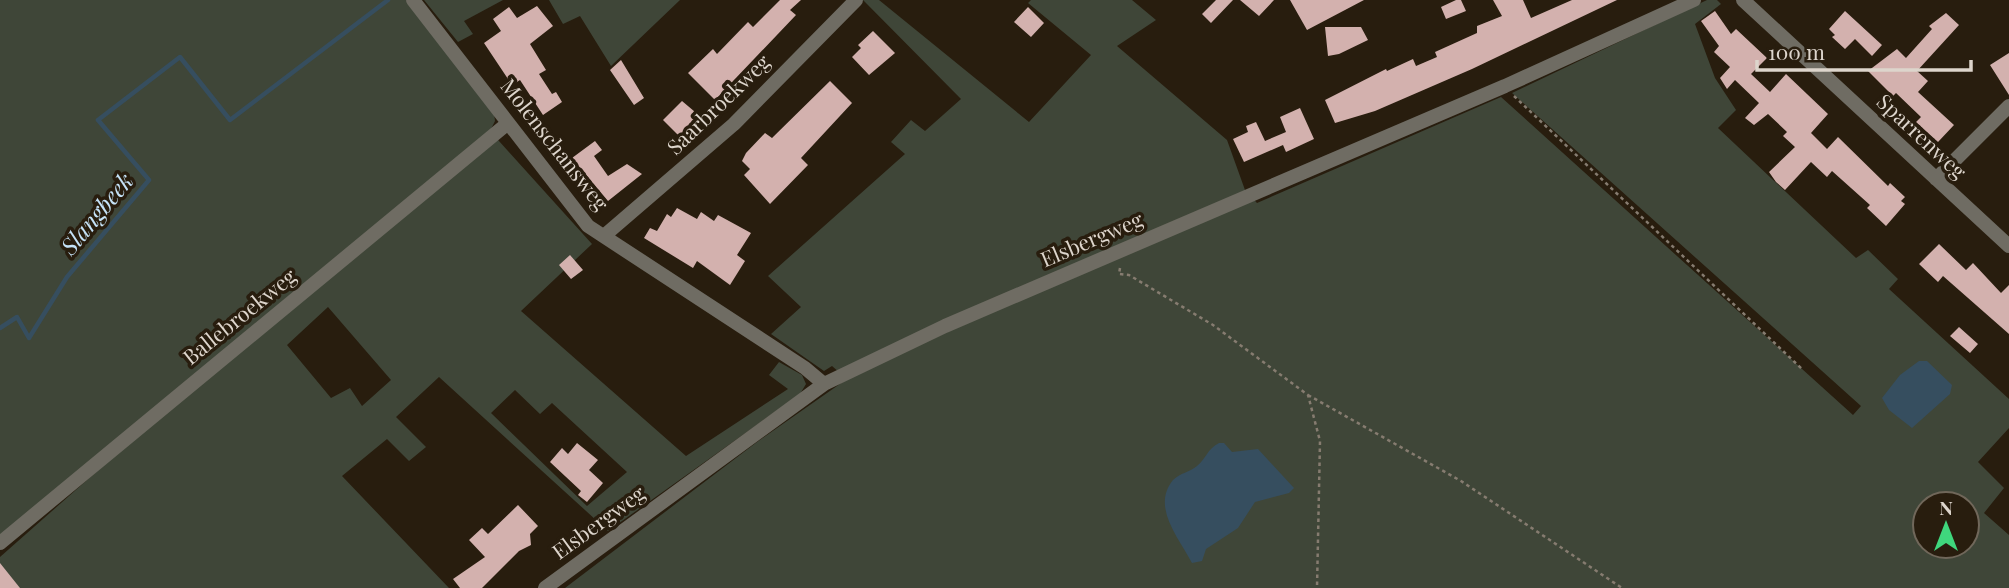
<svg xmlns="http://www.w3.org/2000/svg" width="2009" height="588" font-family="'Playfair Display',serif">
  <rect width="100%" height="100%" fill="#281d0e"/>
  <!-- green -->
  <path fill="#3f4638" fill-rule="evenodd" d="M0 0H406L494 113 495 121 490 131 592 244 521 311 686 456 788 389 769 375 779 362 802 375 806 384 800 394 608 531 439 377 396 417 426 447 409 461 387 439 342 476 449 588H0V557L121 450 0 536ZM328 307 391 380 362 406 350 388 331 398 287 345ZM515 390 540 414 552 403 627 472 587 506 491 413Z
    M424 0H503L464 21 473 34 458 42Z
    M549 0H680L611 66 580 16 563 24Z
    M863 0H879L1029 122 1091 55 1028 3 1031 0H1132L1156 20 1117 46 1227 140 1245 190 1257 203 1501 97 1853 415 1861 406 1512 93 1707 0H1717L1721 4 1695 24 1715 78 1736 110 1718 128 1856 258 1868 250 1898 279 1889 289 2009 399V428L1978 462 2004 488 1984 513 2009 535V588H565L757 442 847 379 832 366 824 371 771 334 801 307 768 276 905 154 891 142 911 120 925 131 961 99ZM1925 504H1967V546H1925Z"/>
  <!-- water -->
  <path fill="#364e5f" d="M1919 361H1927L1952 385 1950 394 1912 428 1889 410 1882 398 1900 375Z
    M1219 443H1224L1232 452 1258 449 1294 488 1289 493 1255 502 1238 528 1206 549 1202 561 1192 563C1179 538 1151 507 1173 480 1180 473 1190 472 1197 466 1206 459 1207 449 1219 443Z"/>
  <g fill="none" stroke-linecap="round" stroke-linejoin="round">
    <!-- stream -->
    <path stroke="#364e5f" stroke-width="4.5" d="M0 328 17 317 29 338 67 277 149 180 98 120 180 57 230 120 388 0"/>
  </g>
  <!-- building -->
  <path fill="#d3b1ae" d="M780 0H801L790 10 796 15 715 100 688 73 713 49 717 54 748 22 753 27Z
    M1216 0H1233L1211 23 1202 14Z
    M1240 0H1274L1259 16Z
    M1290 0H1364L1307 30Z
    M1456 0H1461L1466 11 1446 19 1441 7Z
    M1493 0H1523L1531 18 1572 0H1617L1472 69 1375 111 1335 123 1325 100 1386 69 1387 71 1413 59 1416 66 1437 57 1435 52 1477 33V26L1502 16Z
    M537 6 553 26 530 44 546 70 539 74 552 94 556 92 562 102 543 115 520 80 512 85 484 43 501 31 493 19 509 7 517 18Z
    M1028 7 1044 23 1031 37 1014 22Z
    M1715 11 1731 34 1736 29 1767 58 1751 74 1770 92 1786 74 1828 114 1811 133 1827 149 1838 137 1888 186 1890 183 1905 197 1901 201 1905 204 1886 226 1867 208 1870 205 1832 171 1827 177 1811 162 1785 190 1776 182 1769 172 1795 147 1783 136 1787 132 1768 114 1754 125 1745 118 1759 103 1735 80 1727 89 1720 78 1730 67 1714 52 1719 46 1701 21Z
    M1845 11 1882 45 1872 56 1855 39 1845 49 1832 37 1835 35 1829 29Z
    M1946 13 1959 25 1917 71 1928 81 1918 92 1954 125 1938 142 1916 122 1921 117 1896 93 1893 96 1868 71 1897 49 1906 58 1932 29 1929 26Z
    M1325 27H1361L1368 40 1339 54 1328 56Z
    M873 31 895 53 869 75 852 57 861 48 858 45Z
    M2009 53V95L1990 65Z
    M621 60 644 98 634 105 610 70Z
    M830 81 852 103 801 158 808 165 770 204 744 175 750 169 742 161 746 153 765 133 772 138Z
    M682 101 701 117 681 138 663 120Z
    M1300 108 1314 139 1286 152 1283 145 1244 162 1233 139 1248 132 1246 126 1256 122 1265 141 1286 132 1280 117Z
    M595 141 602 150 594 156 608 176 627 164 642 174 608 201 572 158Z
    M677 208 697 219 701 212 714 221 718 215 751 233 737 255 745 261 730 285 697 261 693 268 644 238 650 228 657 231 667 214 671 217Z
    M1939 244 1966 270 1973 263 2001 293 2009 285V334L1943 276 1938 282 1919 264Z
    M570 255 583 270 571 279 559 265Z
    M1959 327 1978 344 1970 353 1950 336Z
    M577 443 598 460 589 470 603 483 587 502 578 495 581 491 550 462 562 448 568 454Z
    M518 505 538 526 530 534 531 545 519 551 482 588H460L453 579 485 557 469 540 482 528 488 534Z
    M0 563 20 588H0Z"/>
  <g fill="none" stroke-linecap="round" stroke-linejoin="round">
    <!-- path -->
    <path stroke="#867c70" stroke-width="2.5" stroke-dasharray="3.5 3.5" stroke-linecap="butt" d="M1514 96 1802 369
      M1120 268 1119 274 1129 275 1213 325 1308 395 1320 441 1317 588
      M1308 395 1461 481 1622 588"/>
    <!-- minor -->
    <path stroke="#6f6c63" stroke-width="14" d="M413 0 588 226 805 368 824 384
      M1743 0 2009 246
      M1936 179 2009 106
      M605 235 734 124 856 0
      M0 543 507 124
      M545 588 824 384 945 326 1505 86 1694 0"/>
  </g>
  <g text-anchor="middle" stroke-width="7" stroke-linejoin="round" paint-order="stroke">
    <!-- street labels -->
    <g font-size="21" fill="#ddd5cc" stroke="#281d0e">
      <text transform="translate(719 105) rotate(-44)" y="7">Saarbroekweg</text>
      <text transform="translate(1921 137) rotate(43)" y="7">Sparrenweg</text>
      <text transform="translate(554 145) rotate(52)" y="7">Molenschansweg</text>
      <text transform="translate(1092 240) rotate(-23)" y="7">Elsbergweg</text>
      <text transform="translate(240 317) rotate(-39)" y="7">Ballebroekweg</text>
      <text transform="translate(599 523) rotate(-36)" y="7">Elsbergweg</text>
    </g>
    <!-- water labels -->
    <g font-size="23" font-style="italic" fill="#c5e2f7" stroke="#281d0e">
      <text transform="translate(97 214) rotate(-50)" y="8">Slangbeek</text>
    </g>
  </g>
  <!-- north arrow -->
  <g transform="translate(1946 525)"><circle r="33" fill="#281d0e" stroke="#70675a" stroke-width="2"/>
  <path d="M0-5L12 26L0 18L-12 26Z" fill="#3fd77d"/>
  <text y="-10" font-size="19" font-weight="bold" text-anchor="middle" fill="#ddd5cc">N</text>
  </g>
  <!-- scale -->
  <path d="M1757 60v10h214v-10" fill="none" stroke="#ddd5cc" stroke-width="3.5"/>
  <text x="1768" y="60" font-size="21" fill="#ddd5cc" stroke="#281d0e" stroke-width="5" paint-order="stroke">100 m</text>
</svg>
